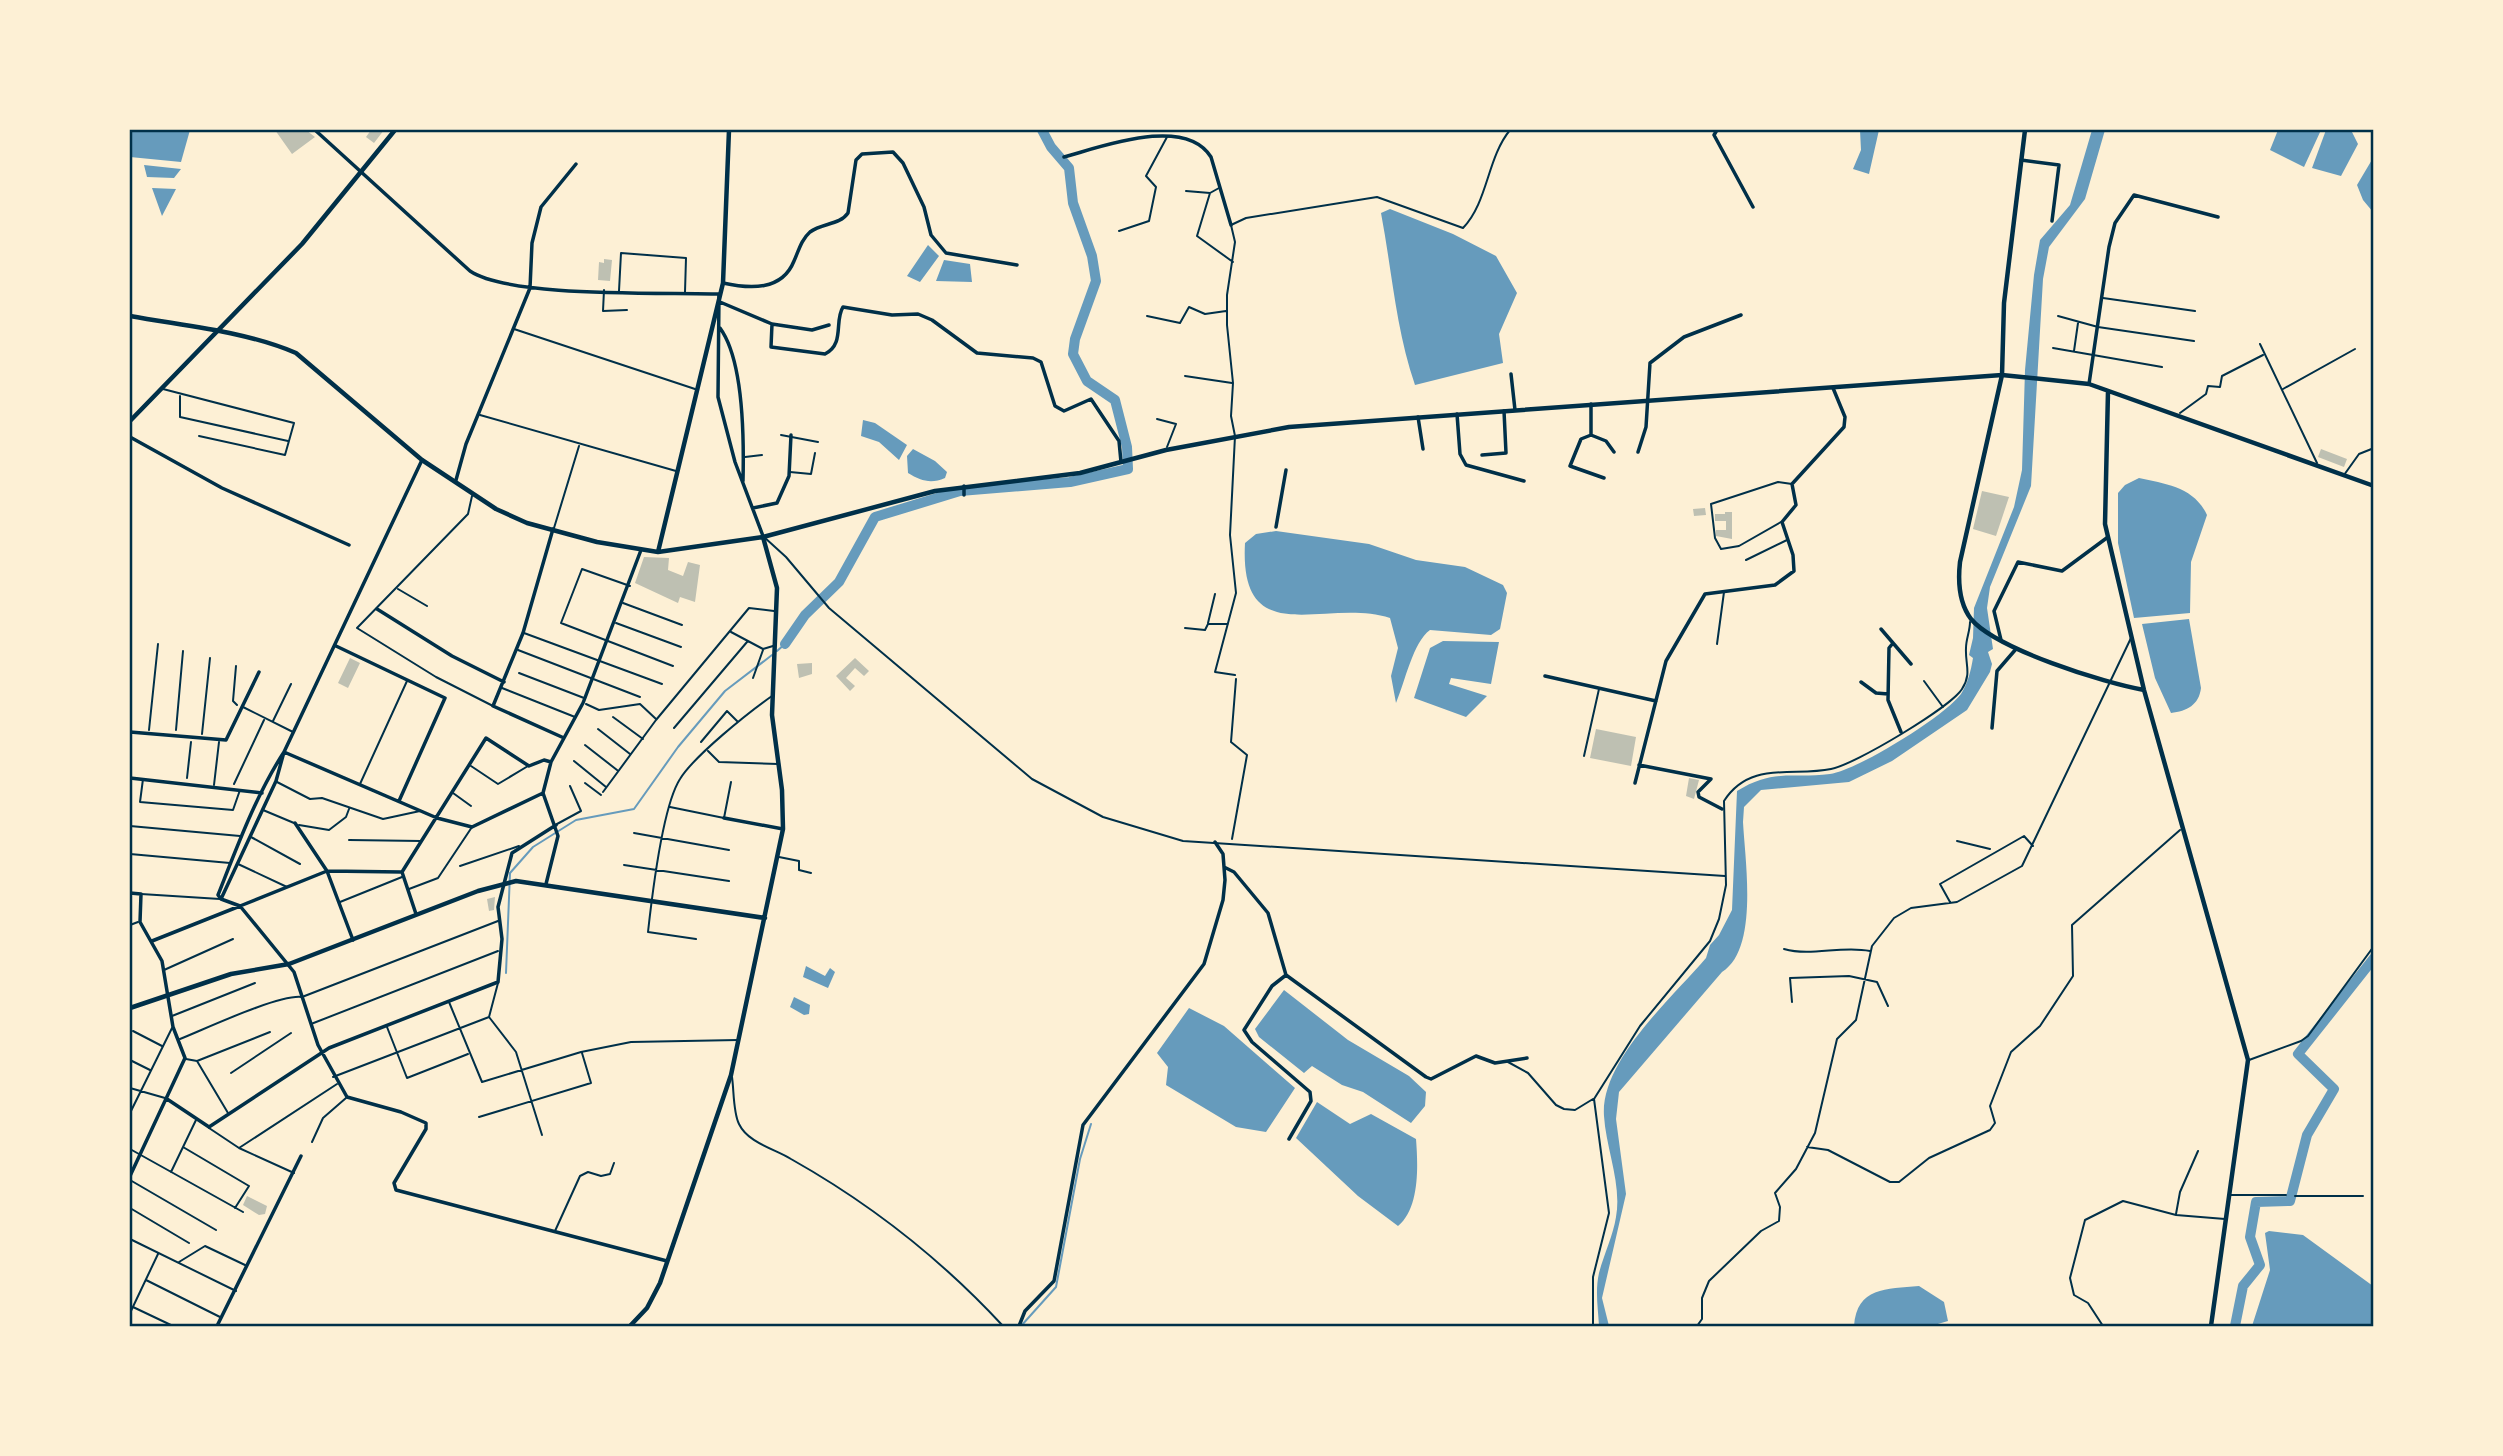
<svg xmlns="http://www.w3.org/2000/svg" width="2503" height="1456" font-family="Barlow,sans-serif">
  <rect width="100%" height="100%" fill="#fdf0d5"/>
  <!-- water -->
  <path fill="#669bbc" d="M130 130H190L181 162 130 157Z
    M1860 130H1879L1869 174 1853 169 1861 150Z
    M2092 130H2105L2085 199 2049 247 2043 279 2031 486 1990 587 1987 608 1993 649 1988 652 1992 664 1990 672 1967 710 1892 761 1849 782 1761 790 1744 807 1743 822C1745 861 1759 949 1722 972L1619 1092 1616 1119 1626 1194 1602 1298 1609 1326H1599C1598 1308 1595 1291 1599 1273 1604 1254 1613 1236 1616 1217 1622 1184 1606 1149 1604 1116 1600 1061 1672 998 1706 958L1710 945 1719 935 1732 910 1737 791C1774 768 1792 779 1830 774 1858 770 1945 716 1961 694 1968 683 1971 670 1973 658L1969 655 1973 638 1974 608 2014 507 2022 470 2025 370 2034 275 2040 240 2070 205Z
    M2278 130H2321L2304 167 2270 150Z
    M2326 130H2351L2358 144 2341 176 2312 168Z
    M2373 158V212L2363 200 2357 185Z
    M144 165 181 169 174 178 147 177Z
    M152 188 176 189 162 216Z
    M1390 209 1453 234 1496 256 1517 293 1499 334 1503 363 1415 385C1396 330 1392 271 1381 213Z
    M928 245 939 256 920 282 907 276Z
    M944 260 970 264 972 282 936 281Z
    M863 420 875 423 907 445 899 460 879 442 861 436Z
    M913 449 935 461 947 472 945 478C931 484 921 481 908 473L907 456Z
    M2139 478C2166 484 2194 487 2207 515L2191 562 2190 613 2134 618 2118 543V493L2125 485Z
    M1276 531 1369 544 1416 560 1465 567 1503 585 1507 593 1500 629 1491 635 1430 630C1413 642 1405 682 1396 703L1391 676 1398 648 1390 618C1325 597 1239 654 1245 543L1256 534Z
    M2189 619 2201 688C2199 705 2187 711 2171 713L2155 678 2142 624Z
    M1443 641 1499 642 1491 684 1451 678 1449 684 1487 696 1466 717 1414 698 1430 648Z
    M806 966 825 976 830 968 835 972 828 988 803 977Z
    M1284 990 1348 1040 1409 1076 1426 1092 1425 1106 1411 1123 1363 1092 1342 1085 1312 1066 1304 1073 1259 1037 1255 1029Z
    M794 997 810 1005 809 1014 804 1015 790 1007Z
    M1189 1008 1224 1026 1295 1088 1266 1132 1236 1127 1166 1085 1168 1067 1157 1053Z
    M1317 1102 1350 1124 1371 1114 1416 1139C1418 1165 1420 1208 1398 1226L1358 1196 1296 1138Z
    M2269 1231 2303 1235 2373 1286V1326H2252L2270 1270 2265 1233Z
    M1919 1286 1944 1302 1948 1321 1931 1326H1854C1857 1287 1886 1289 1919 1286Z"/>
  <g fill="none" stroke-linecap="round" stroke-linejoin="round">
    <!-- stream -->
    <path stroke="#669bbc" stroke-width="2" d="M777 651 785 644
      M506 973 510 873 533 847 576 820 634 809 678 747 725 691 772 655
      M1021 1326 1056 1287 1080 1159 1091 1124"/>
    <!-- river -->
    <path stroke="#669bbc" stroke-width="10" d="M785 644 805 615 839 582 875 517 960 491 1070 482 1128 469 1127 447 1115 400 1087 381 1073 354 1075 339 1096 281 1092 256 1073 203 1069 168 1051 147 1042 130
      M2235 1326 2243 1286 2260 1265 2250 1237 2256 1202 2290 1201 2307 1135 2334 1089 2298 1054 2374 958"/>
  </g>
  <!-- building -->
  <path fill="#bec0b2" d="M275 130H306L315 137 292 154Z
    M371 130H384L374 143 366 137Z
    M604 259 612 260 610 281 598 280 599 262 604 263Z
    M2321 449 2347 459 2344 467 2318 457Z
    M1982 491 2009 497 1996 536 1973 529Z
    M1705 508 1706 515 1694 516 1693 509Z
    M1725 512H1732V539L1716 536V530H1726V521H1715V514H1725Z
    M644 557 669 558 668 570 683 576 688 562 700 565 695 602 680 597 678 603 635 583Z
    M350 658 360 663 348 688 338 683Z
    M855 658 869 671 864 676 855 668 846 678 855 686 850 691 836 676Z
    M812 663V674L799 678 797 664Z
    M1596 729 1636 737 1631 766 1590 758Z
    M1689 778 1699 780 1694 799 1686 796Z
    M495 897 494 910 489 911 487 899Z
    M247 1196 267 1206 265 1214 259 1215 243 1205Z"/>
  <g fill="none" stroke-linecap="round" stroke-linejoin="round">
    <!-- path -->
    <path stroke="#003049" stroke-width="2" d="M130 643V637
      M236 666 233 701 237 705
      M149 730 158 644
      M176 730 183 651
      M202 734 210 658
      M187 778 191 742
      M234 784 264 720
      M1232 839 1247 755 1231 742 1236 679"/>
    <!-- service -->
    <path stroke="#003049" stroke-width="2" d="M1186 191 1210 193 1219 188
      M1210 193 1197 236 1233 262
      M1119 231 1149 221 1156 187 1146 176 1167 137
      M604 290 603 311 627 310
      M619 291 621 253 686 258 685 292
      M2103 298 2195 311
      M1147 316 1180 323 1189 307 1205 314 1226 311
      M2058 316 2098 327 2194 341
      M514 329 695 389
      M2260 344 2317 463
      M2053 348 2162 367
      M2074 351 2078 323
      M1185 376 1232 383
      M163 389 294 423 285 455 199 436
      M2283 389 2355 349
      M180 396V417L288 441
      M2180 413 2206 394 2208 386 2220 387 2222 376 2263 355
      M480 415 676 471
      M1157 419 1176 424 1167 447
      M781 435 818 442
      M745 457 762 455
      M790 472 811 474 815 453
      M2344 475 2359 454 2374 448
      M472 496 468 514 357 628 436 677 493 706
      M1781 522 1739 546 1721 549 1715 538 1711 504 1778 482 1792 484
      M554 528 579 446
      M764 537 786 557 829 608 1032 779 1103 817 1183 841 1725 876
      M1746 560 1787 540
      M630 586 582 569 561 623 673 666
      M398 589 427 606
      M623 603 682 625
      M616 623 681 647
      M1208 623 1215 594
      M1185 628 1205 630 1208 624H1228
      M731 632 763 649 773 646
      M524 633 662 684
      M1717 644 1724 592
      M518 650 640 697
      M519 673 584 698
      M1235 675 1215 672 1236 593 1230 535 1235 436 1231 416 1233 383 1227 325V295L1235 242 1231 225 1246 218 1377 197 1463 228C1488 202 1487 158 1510 130
      M753 678 763 650
      M1924 681 1943 707
      M502 688 575 717
      M586 704 599 710 640 704 656 719
      M243 707 293 732
      M613 717 643 739
      M273 721 291 684
      M674 728 747 642
      M598 729 630 754
      M701 742 727 711 738 722
      M585 745 617 770
      M708 751 719 762 778 764
      M1584 756 1599 689
      M574 761 606 787
      M471 766 498 784 528 766
      M143 779 140 802 233 810 240 790
      M277 782 310 799 322 798 383 819 420 811
      M585 783 601 795
      M360 784 407 681
      M214 785 219 742
      M603 792 656 720 749 608 774 611
      M453 793 471 806
      M670 807 724 818 731 782
      M263 810 294 823
      M557 824 581 811 570 786
      M299 825 329 830 346 817 349 809
      M130 826 240 836
      M634 833 729 850
      M251 837 300 864
      M349 840 421 841
      M1957 841 1990 849
      M130 854 230 863
      M779 857 799 861V870L811 873
      M238 864 287 887
      M624 865 729 881
      M460 866 519 846
      M409 889 438 878 472 827
      M141 894 220 899
      M340 902 402 877
      M1950 902 1940 884 2024 836 2033 846
      M130 925 138 922
      M696 939 648 932C652 896 662 807 680 779 694 756 749 712 772 696
      M1784 949C1812 957 1841 945 1870 951
      M164 970 233 939
      M498 983 489 1017 516 1052 542 1135
      M449 1002 482 1082 581 1052 631 1042 738 1040
      M1792 1002 1790 978 1849 976 1877 982 1888 1006
      M172 1016 255 983
      M311 1024 498 951
      M387 1027 407 1078 468 1054
      M133 1031 162 1046
      M180 1039C205 1029 279 994 302 997L498 921
      M186 1059 197 1061 228 1113
      M130 1060 150 1070
      M2249 1060 2301 1041 2308 1036 2374 946
      M197 1061 270 1032
      M1508 1062 1528 1073 1556 1105 1564 1109 1575 1110 1593 1099
      M231 1073 291 1033
      M333 1077 489 1017
      M732 1077C734 1090 733 1112 739 1124 748 1143 775 1149 791 1159 871 1204 941 1259 1003 1326
      M130 1088 165 1098
      M130 1113 172 1028
      M479 1117 591 1083 582 1053
      M209 1128 239 1148 294 1173
      M312 1142 323 1118 346 1098
      M183 1147 249 1186 235 1208
      M1807 1147 1828 1150 1890 1182H1899L1929 1158 1990 1130 1995 1123 1990 1106 2011 1052 2040 1026 2073 976 2072 925 2180 830
      M239 1148 337 1084
      M130 1149 243 1212
      M171 1172 196 1120
      M130 1180 216 1230
      M2231 1195H2286
      M2295 1196H2363
      M130 1208 189 1243
      M2176 1214 2180 1192 2198 1151
      M555 1231 580 1176 588 1172 601 1176 610 1174 614 1163
      M130 1239 236 1291
      M179 1262 205 1246 245 1265
      M146 1280 220 1317
      M133 1307 173 1326
      M130 1313 158 1254
      M1593 1326V1277L1609 1213 1594 1099 1640 1026 1710 941 1719 919 1726 885 1724 801C1750 760 1794 777 1831 769 1854 765 1951 707 1962 689 1972 674 1965 664 1966 648 1966 639 1970 631 1970 622
      M1697 1326 1702 1319V1298L1709 1281 1761 1231 1779 1221 1780 1207 1775 1193 1796 1169 1815 1133 1837 1039 1856 1020 1872 946 1894 918 1911 908 1957 902 2022 866 2131 638
      M2103 1326 2088 1303 2074 1295 2070 1278 2085 1220 2123 1201 2176 1215 2225 1219"/>
    <!-- minor -->
    <path stroke="#003049" stroke-width="3.5" d="M315 130 470 271C510 298 663 292 719 294L718 397 735 462 763 536
      M1717 130 1714 135 1753 207
      M1064 157C1101 147 1185 115 1211 157L1231 225
      M2021 160 2059 165 2052 221
      M723 283C750 289 782 291 794 261 799 250 801 240 810 232 822 223 840 225 848 213L856 160 862 154 893 152 903 163 924 207 931 235 946 253 1017 265
      M720 302 772 324 771 347 825 354C845 344 834 321 843 307L892 315 918 314 932 320 977 353 1033 358 1041 362 1055 406 1064 411 1091 399 1119 441 1121 462
      M772 324 812 330 829 325
      M720 328C744 361 744 440 743 481
      M1511 374 1515 410
      M2089 384 2109 247 2115 223 2134 195 2218 217
      M1457 414 1460 454 1466 465 1524 481
      M1418 417 1423 449
      M1591 435 1581 439 1570 466 1604 478
      M1591 435V404
      M1591 435 1606 441 1614 452
      M130 437 222 488 349 545
      M1638 452 1646 427 1650 363 1684 337 1741 315
      M1482 455 1506 453 1504 411
      M422 460 284 752 437 818 472 827 543 793
      M456 480 466 444 530 288 532 243 541 207 576 164
      M964 495V486
      M753 508 777 503 789 476 791 435
      M1276 527 1286 470
      M553 529 523 633 493 706 564 738
      M377 609 452 656 504 682
      M1881 629 1911 664
      M2001 640 1994 611 2018 562 2062 571 2108 537
      M1893 643 1889 648 1888 700 1901 732
      M336 646 445 698 399 801
      M1545 676 1656 701
      M1861 682 1876 693 1888 694
      M1992 728 1997 671 2016 649
      M130 732 226 740 259 672
      M284 752 276 781 221 899 218 895C237 847 256 795 284 752Z
      M1639 765 1711 779 1698 792 1699 797 1722 809
      M130 778 262 793
      M1635 783 1666 661 1705 594 1775 585 1794 571 1793 555 1782 522 1796 505 1792 484 1844 427 1845 417 1833 388
      M724 818 783 829
      M295 823 327 871 353 940
      M1224 867 1234 872 1268 913 1286 975 1426 1077 1431 1079 1476 1056 1495 1063 1527 1058
      M546 884 558 836 543 793 551 762 583 703 641 550
      M130 893 141 894 140 922 162 961 173 1027 185 1058 130 1176
      M221 899 240 906 327 871 402 872
      M416 914 402 872 486 738 529 766 544 760 551 762
      M152 941 240 906 294 972 318 1045 347 1097 401 1112 426 1123V1129L394 1183 396 1190 667 1261
      M1286 975 1272 986 1244 1030 1252 1042 1310 1092 1311 1101 1289 1139
      M167 1099 209 1127 329 1048 498 982 502 939 498 907 512 853 556 825
      M217 1326 301 1156
      M1019 1326 1025 1311 1054 1281 1083 1125 1204 964 1223 900 1225 880 1223 854 1215 842"/>
    <!-- tertiary -->
    <path stroke="#003049" stroke-width="4.5" d="M2025 130 2004 303 2002 375 1960 562C1958 580 1959 603 1971 619 1996 649 2104 683 2144 690
      M130 316C184 326 245 331 296 353L422 460 496 509 527 523 597 542 658 552 763 537 935 491 1080 473 1166 450 1289 427 2002 375 2089 384 2374 486
      M2108 391 2105 524 2144 690 2248 1060 2211 1326
      M130 421 302 244 395 130
      M658 552 723 283 729 130
      M130 1008 231 974 289 964 478 891 516 881 765 918
      M630 1326 647 1308 660 1283 731 1075 783 829 782 790 772 715 777 588 763 537"/>
  </g>
  <!-- border -->
  <rect width="2503" height="1456" fill="none" stroke="#fdf0d5" stroke-width="262"/>
  <rect x="131" y="131" width="2241" height="1194" fill="none" stroke="#003049" stroke-width="2.5"/>
</svg>
